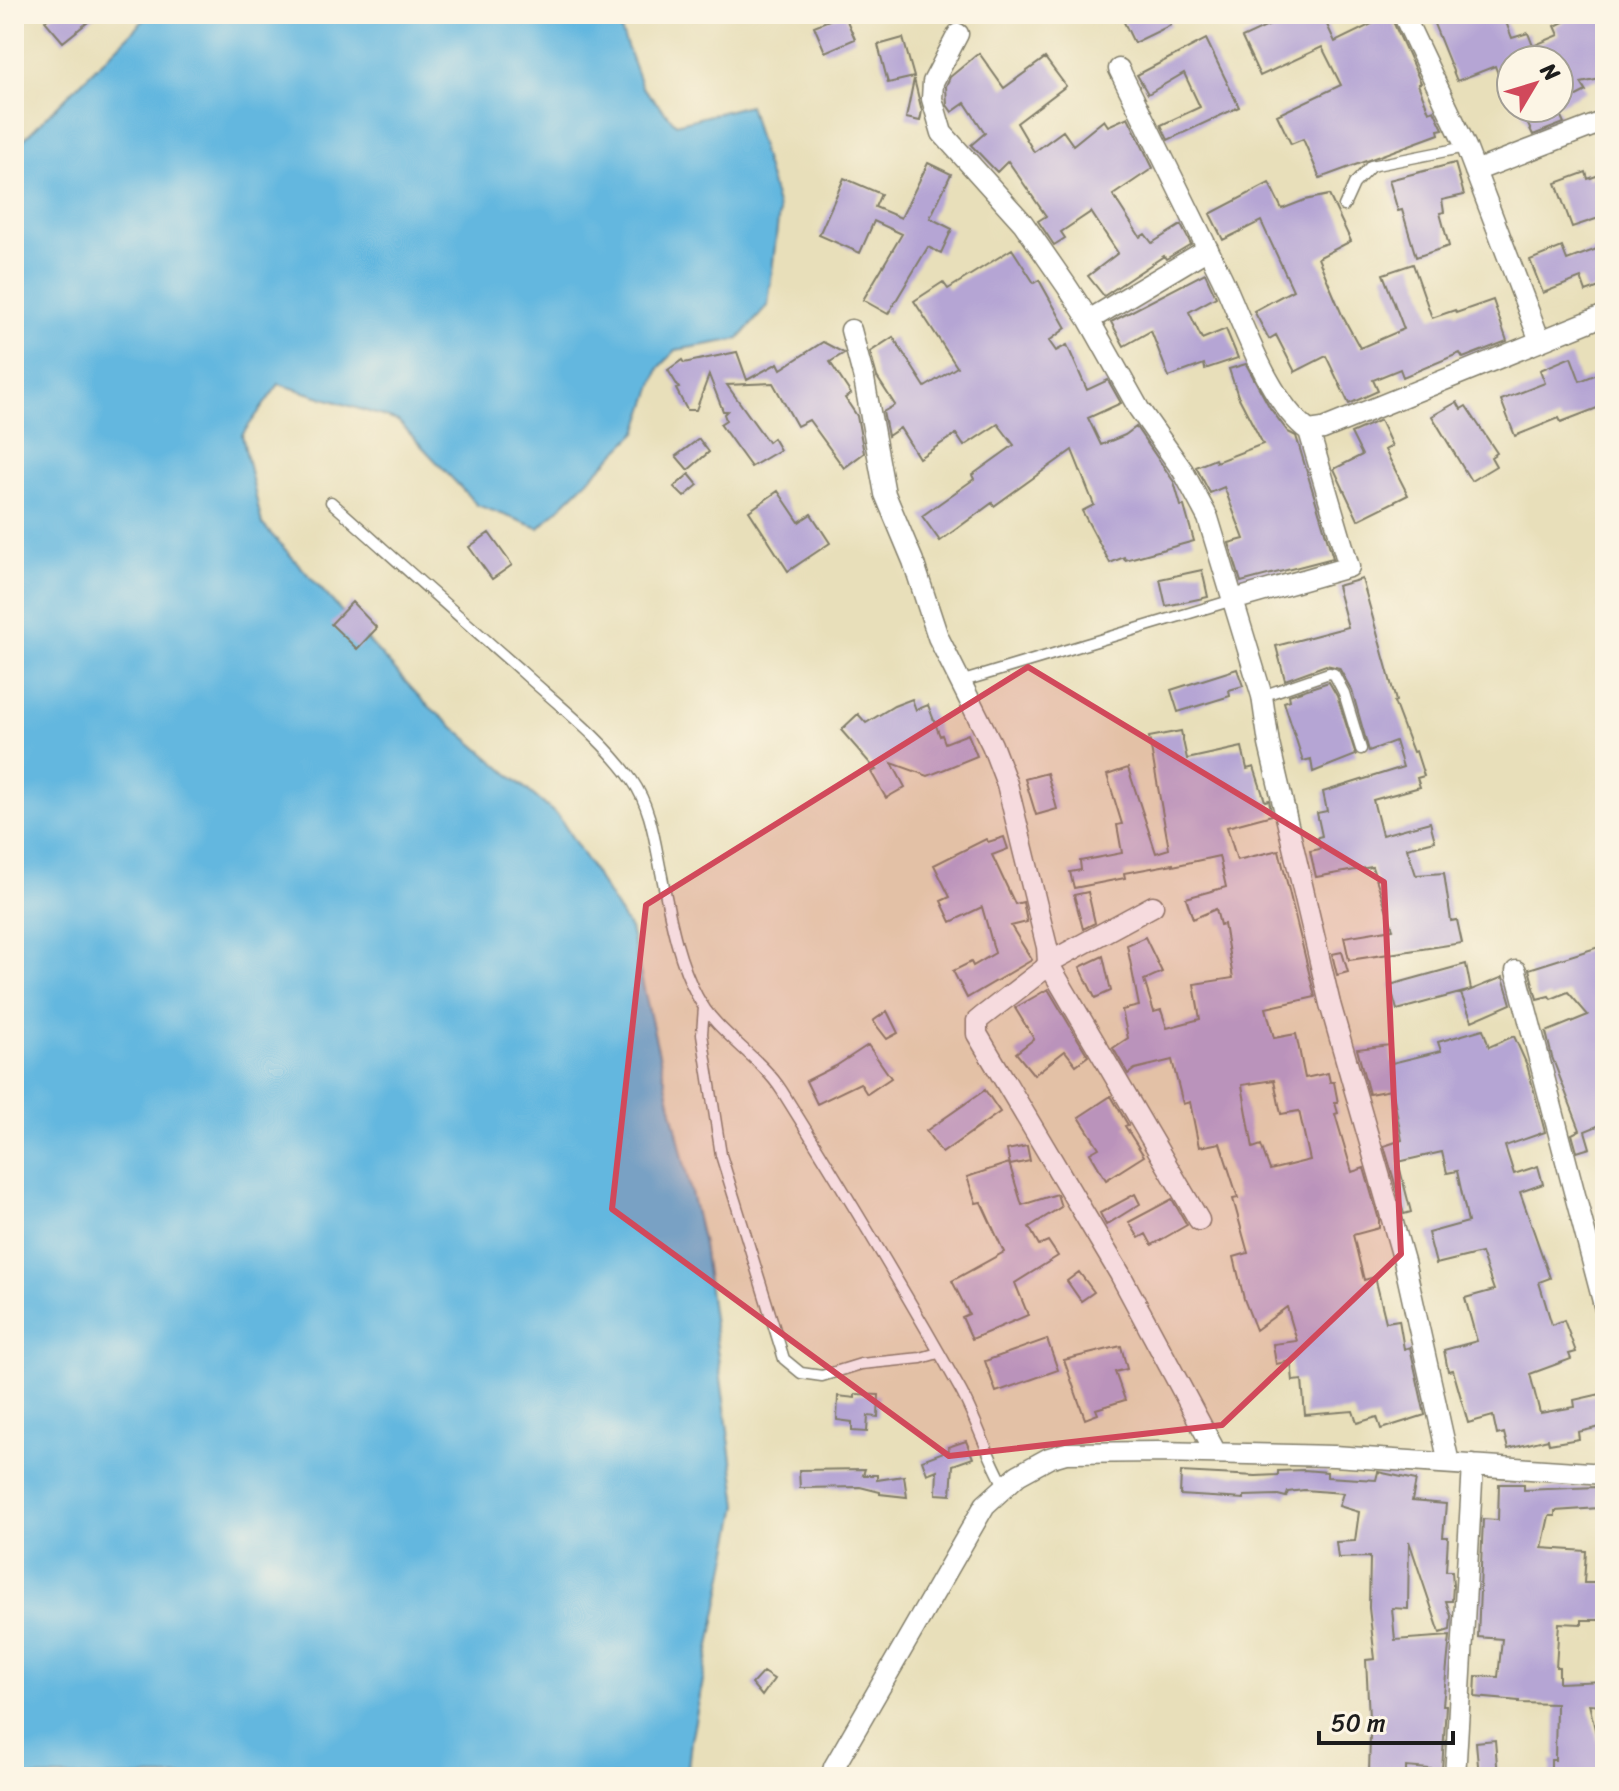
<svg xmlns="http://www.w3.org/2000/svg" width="1619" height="1791" font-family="Sriracha,sans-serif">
  <rect width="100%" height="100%" fill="#fcf5e5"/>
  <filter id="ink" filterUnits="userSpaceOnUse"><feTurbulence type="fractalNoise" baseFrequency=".0125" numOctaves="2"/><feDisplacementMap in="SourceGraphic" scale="16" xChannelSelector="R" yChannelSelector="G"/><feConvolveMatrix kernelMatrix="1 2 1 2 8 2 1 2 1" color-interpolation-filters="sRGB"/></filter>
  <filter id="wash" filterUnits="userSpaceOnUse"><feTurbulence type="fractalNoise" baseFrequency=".006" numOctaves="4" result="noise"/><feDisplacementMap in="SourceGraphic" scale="32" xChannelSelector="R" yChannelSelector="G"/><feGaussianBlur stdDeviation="1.8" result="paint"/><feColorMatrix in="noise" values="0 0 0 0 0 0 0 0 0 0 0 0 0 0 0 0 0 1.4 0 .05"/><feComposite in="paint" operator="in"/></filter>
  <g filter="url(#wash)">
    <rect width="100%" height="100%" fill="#e8dfba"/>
    <!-- water -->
    <path fill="#63b7df" stroke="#406a7e" stroke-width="2" d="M150 14H615L642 87 676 124 749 105 779 212 768 305 739 339 676 350 659 368 637 432 539 528 477 505 398 421 279 384 242 435 262 524 424 702 559 817 630 929 703 1244 738 1505 691 1741 687 1777H14V149Z"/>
    <g id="blocks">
      <!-- building -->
      <path fill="#b5a5d4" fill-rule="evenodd" d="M54 14H98L63 42 45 21Z
        M844 14 855 39 825 52 814 26Z
        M1120 14H1166L1171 25 1134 43Z
        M1294 14H1322L1335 42 1390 15 1421 83 1418 84 1429 112 1434 110 1443 129 1438 130 1439 134 1320 178 1303 139 1291 144 1277 115 1341 85 1322 47 1260 76 1242 38Z
        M1430 14H1503L1512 38 1528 33 1533 46 1559 35 1555 26 1572 18 1570 14H1605V78L1581 83 1586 91 1559 105V60H1511V69L1498 74 1495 66 1457 81Z
        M903 38 914 77 888 83 878 45Z
        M1206 39 1239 107 1168 140 1161 125 1200 107 1184 73 1148 94 1137 75Z
        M979 53 1004 88 1045 58 1066 86 1017 123 1034 152 1063 131 1073 145 1104 120 1108 126 1128 117 1153 168 1113 195 1140 237 1145 234 1152 243 1181 225 1191 244 1166 259 1164 256 1104 296 1088 276 1118 253 1091 212 1061 232 1065 238 1054 245 1038 221 1046 216 1008 161 997 172 971 145 985 133 965 103 952 112 947 105 946 86 950 77Z
        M914 79 922 111 920 121 906 118Z
        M1520 108H1557L1564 123 1533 135Z
        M928 163 951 174 930 218 952 229 941 253 928 247 888 314 863 300 902 234 874 221 860 253 819 235 844 178 881 194 875 207 901 218Z
        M1455 163 1464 195 1442 200 1444 212 1440 213 1449 246 1416 257 1402 210 1398 211 1389 180Z
        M1586 172 1588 179 1605 173V216L1572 227 1556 183Z
        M1269 183 1282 209 1305 200 1329 195 1351 241 1318 258 1342 315 1360 348 1404 329 1383 274 1413 264 1432 318 1455 310 1456 313 1493 300 1507 341 1463 358 1460 353 1403 377 1400 369 1373 380 1378 391 1349 404 1326 356 1295 372 1276 335 1269 339 1254 311 1293 290 1261 221 1223 240 1210 214Z
        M1605 246V285L1586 292 1581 278 1543 293 1530 260 1562 247 1567 260Z
        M1012 249 1034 283 1039 280 1066 328 1049 341 1056 351 1067 345 1087 390 1108 380 1121 403 1088 418 1101 445 1125 435 1136 427 1174 482 1181 506H1184L1194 541 1125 560 1124 557 1110 563 1082 511 1094 505 1072 450 994 506 992 503 940 541 922 516 974 479 972 475 1014 445 998 424 964 446 956 434 919 458 900 428 888 436 883 412 895 405 877 377 870 352 893 337 925 387 957 367 914 301 943 282 948 289Z
        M1205 273 1216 297 1189 312 1202 339 1226 329 1238 358 1205 369 1204 364 1169 377 1151 331 1124 346 1111 322Z
        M823 342 844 353 830 362 851 394 845 398 857 416 864 453 844 468 809 420 797 426 773 383 727 385 768 442 773 438 780 450 751 467 720 424 726 420 724 414 727 411H723L709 375 696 410H687L676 389 679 388 668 370 682 360 684 363 737 352 747 380 778 363 781 369Z
        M1571 357 1580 381 1605 371V405L1561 422 1559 418 1515 436 1501 400 1545 383 1540 370Z
        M1246 364 1270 408 1288 432 1296 436 1333 558 1241 582 1229 543 1244 539 1224 487 1210 493 1196 467 1215 459 1216 462 1263 444 1238 396 1229 369Z
        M1457 402 1461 409 1466 406 1497 453 1491 457 1496 466 1471 481 1432 416Z
        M1380 420 1392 446 1385 450 1408 495 1358 520 1334 469 1362 455 1351 433Z
        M699 439 709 452 688 470 676 456Z
        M689 474 698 485 684 497 674 487Z
        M778 491 799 522 811 514 830 543 788 571 749 511Z
        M489 533 512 565 492 579 469 547Z
        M1202 570 1208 597 1166 606 1160 579Z
        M1362 579 1396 701 1394 702 1413 752 1416 751 1424 776 1417 778 1420 787 1373 800 1382 835 1430 822 1435 841 1407 848 1416 875 1444 873 1451 921 1457 920 1462 943 1349 960 1344 937 1393 929 1372 867 1316 877 1310 851 1320 849 1318 837 1322 836 1317 813 1327 811 1323 792 1403 767 1395 741 1369 751 1352 691 1339 668 1326 665 1285 680 1276 646 1348 627 1337 586Z
        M352 602 377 628 357 649 331 624Z
        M1237 669 1243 686 1229 690 1230 696 1178 712 1171 690Z
        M1329 682 1337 696 1356 755 1313 772 1311 759 1303 761 1284 702 1290 700 1289 695Z
        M912 699 916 710 928 705 940 736 942 735 945 743 968 734 977 756 928 776 892 763 905 787 886 798 871 772 876 770 841 730 858 714 866 723 894 706Z
        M1181 731 1187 759 1242 747 1247 769 1254 767 1265 801 1269 800 1272 815 1227 827 1237 860 1279 850 1315 997 1266 1008 1274 1038 1296 1034 1305 1078 1328 1073 1330 1082H1334L1338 1103H1335L1338 1113 1335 1114 1352 1172 1364 1168 1379 1220V1228L1353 1235 1364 1280 1375 1277 1386 1322 1399 1320 1404 1349 1410 1347 1425 1415 1381 1429 1377 1417 1357 1423 1353 1411 1305 1415 1302 1380 1293 1381 1291 1361 1276 1364 1273 1344 1297 1341 1287 1307 1256 1330 1244 1299 1234 1257 1248 1253 1233 1199 1238 1198 1220 1143 1199 1147 1190 1102 1183 1104 1172 1060 1135 1069 1128 1074 1113 1048 1128 1038 1122 1010 1139 1006 1127 945 1145 937 1162 972 1144 980 1154 1012 1161 1010 1167 1028 1200 1019 1194 984 1233 978 1224 924 1220 925 1216 909 1193 919 1186 898 1226 887 1219 856 1173 866V864L1124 873 1125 878 1074 888 1070 872 1081 870 1080 861 1122 853 1117 825 1122 824 1107 775 1128 768 1156 853 1169 849 1149 737ZM1274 1080 1281 1114 1299 1111 1310 1160 1270 1170 1261 1145 1253 1148 1242 1085Z
        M1047 773 1057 809 1036 815 1025 779Z
        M1004 837 1008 849 992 855 1015 904 1023 902 1027 922 1011 926 1032 960 967 998 953 971 971 962 973 966 995 953 982 907 951 922 941 901 950 897 934 865 986 839 988 842Z
        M1088 892 1095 923 1083 929 1074 895Z
        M1605 945V1123L1585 1131 1590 1148 1577 1152 1572 1134 1580 1130 1552 1057 1546 1032 1588 1015 1568 992 1551 999 1549 996 1537 999 1529 969Z
        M1342 952 1348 972 1337 975 1332 954Z
        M1103 956 1111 991 1095 998 1080 967Z
        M1466 964 1471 990 1397 1010 1390 985Z
        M1503 977 1511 1004 1472 1021 1461 994Z
        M1048 989 1088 1056 1076 1065 1065 1051 1034 1075 1016 1053 1034 1039 1015 1008Z
        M887 1011 898 1033 887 1039 873 1021Z
        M1483 1029 1489 1047 1514 1036 1527 1065 1545 1132 1505 1146 1514 1174 1538 1166 1543 1184 1520 1192 1550 1278 1539 1282 1552 1325 1564 1320 1576 1352 1569 1354 1571 1359 1530 1374 1540 1413 1575 1407 1574 1400 1605 1393V1426L1578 1432 1579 1439 1549 1444 1548 1439 1508 1449 1504 1433 1497 1435 1493 1416 1468 1423 1453 1370 1448 1371 1444 1350 1477 1341 1465 1298 1494 1290 1481 1253 1436 1264 1428 1233 1468 1222 1457 1171 1447 1173 1442 1152 1398 1162 1411 1212 1404 1214 1384 1146 1402 1140 1394 1099 1391 1090 1369 1094 1357 1049 1390 1045 1392 1063 1441 1051 1438 1042Z
        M868 1045 891 1078 867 1094 860 1083 817 1104 806 1081 836 1066Z
        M985 1090 1000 1112 942 1153 926 1131Z
        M1111 1096 1128 1125 1125 1126 1144 1156 1106 1180 1090 1153 1099 1148 1079 1117Z
        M1027 1146 1030 1161 1010 1165 1007 1150Z
        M1009 1163 1022 1205 1057 1194 1061 1207 1029 1227 1039 1245 1048 1241 1058 1256 1015 1283 1028 1315 972 1339 962 1317 969 1314 952 1281 1004 1252 981 1202 976 1203 967 1177Z
        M1135 1194 1140 1204 1106 1225 1100 1213Z
        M1172 1199 1187 1225 1152 1245 1146 1234 1139 1238 1129 1222Z
        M1079 1272 1094 1292 1081 1301 1067 1281Z
        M1047 1339 1058 1370 996 1392 985 1361Z
        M1121 1346 1127 1369 1115 1372 1125 1400 1096 1409 1098 1414 1085 1419 1064 1360Z
        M855 1394 879 1395 878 1417 868 1416 867 1432 852 1431V1422L837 1420 838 1396 855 1398Z
        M966 1441 973 1458 953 1465 951 1495 936 1494 937 1470 927 1474 922 1460 949 1450 948 1447Z
        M865 1469 863 1475H877V1480L904 1476 907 1497 880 1494V1492L860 1487 800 1488 799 1470Z
        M1304 1470 1327 1472V1477L1376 1480 1378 1472 1416 1480 1412 1501 1446 1504 1443 1537H1448L1446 1571H1452L1453 1585 1452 1601H1446L1451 1616 1450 1630 1440 1633 1409 1541 1408 1609 1392 1608 1395 1640 1450 1636 1443 1705H1446L1442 1770 1406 1767V1776L1369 1774 1370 1736 1366 1660 1375 1659 1369 1608 1370 1557 1338 1558 1336 1542 1355 1541 1359 1512 1339 1506 1343 1493 1304 1490 1288 1492 1286 1497 1278 1495 1244 1496V1499L1180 1495 1181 1472 1256 1476 1278 1475V1471Z
        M1499 1484H1524V1490L1597 1487 1599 1508 1555 1511V1516H1549L1542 1548 1586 1551 1584 1583H1605V1620H1582V1624L1559 1623 1556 1667H1559V1683L1605 1681V1705L1589 1704 1599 1746 1600 1777H1551V1760H1555L1556 1704 1519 1703V1701L1475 1697 1476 1676 1498 1677 1502 1639 1478 1637 1483 1519 1498 1520Z
        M763 1672 774 1679 762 1696 752 1684Z
        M1495 1740 1498 1777H1479L1476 1742Z"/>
    </g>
  </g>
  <g filter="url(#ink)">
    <use href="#blocks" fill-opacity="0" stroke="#827e6b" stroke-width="2"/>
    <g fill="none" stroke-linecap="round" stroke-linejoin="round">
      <defs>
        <path id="lane" d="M1344 206 1354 184 1371 166 1466 147
          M331 502C394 558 456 614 519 669 557 704 602 738 632 780 650 806 654 836 660 867 669 910 676 957 697 996 717 1034 759 1055 782 1091 844 1190 904 1289 961 1391 977 1421 987 1455 1004 1485
          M960 682 1233 600
          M1262 696 1329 673 1334 674 1344 693 1361 749
          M704 1007 702 1034 721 1155 784 1359 801 1373 822 1376 861 1364 921 1358 938 1353"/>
        <path id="street" d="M1403 14 1466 147 1540 341
          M958 34 933 82 932 99 942 133 1023 223 1066 285 1089 320 1139 409 1183 471 1208 518 1262 696 1269 744 1330 1004 1404 1261 1449 1463
          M1119 69C1153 139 1188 208 1222 278 1243 323 1268 401 1309 431L1323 429 1605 315
          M1475 171 1605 121
          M1089 320 1208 249
          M851 330 864 379 885 494 913 561 938 637 992 745 1007 784 1047 947 1048 963 1044 969 983 1016 977 1021V1034L1120 1274 1216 1453
          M1233 600 1349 567 1309 431
          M1153 906 1048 963 1199 1220
          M1516 971 1605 1309
          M831 1777 834 1767 985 1505 1018 1475 1049 1458 1066 1453 1158 1452 1334 1456 1605 1474
          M1455 1777 1473 1465"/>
      </defs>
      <!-- lane casing -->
      <use href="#lane" stroke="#827e6b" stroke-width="13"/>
      <!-- street casing -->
      <use href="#street" stroke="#827e6b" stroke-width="23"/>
      <!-- lane -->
      <use href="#lane" stroke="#fff" stroke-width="10"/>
      <!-- street -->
      <use href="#street" stroke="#fff" stroke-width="20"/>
    </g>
  </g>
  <!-- marked area -->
  <path fill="#d1495b" fill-opacity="0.2" stroke="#d1495b" stroke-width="6" stroke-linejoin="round" d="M1028 667 1384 882 1401 1254 1222 1425 949 1456 612 1209 646 905Z"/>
  <!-- margin -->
  <rect width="1619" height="1791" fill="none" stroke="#fcf5e5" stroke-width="48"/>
  <!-- north arrow -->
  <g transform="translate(1535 84) rotate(52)"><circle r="38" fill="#fcf5e5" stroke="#a29e95" stroke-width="2"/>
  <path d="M0-6L14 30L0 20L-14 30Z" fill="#d1495b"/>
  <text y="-12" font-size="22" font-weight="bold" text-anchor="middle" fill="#1c1c1c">N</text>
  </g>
  <!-- scale -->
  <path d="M1319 1731v12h134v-12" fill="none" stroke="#1c1c1c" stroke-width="4"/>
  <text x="1331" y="1731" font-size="24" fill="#1c1c1c" stroke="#fcf5e5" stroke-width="6" paint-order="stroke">50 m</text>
</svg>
